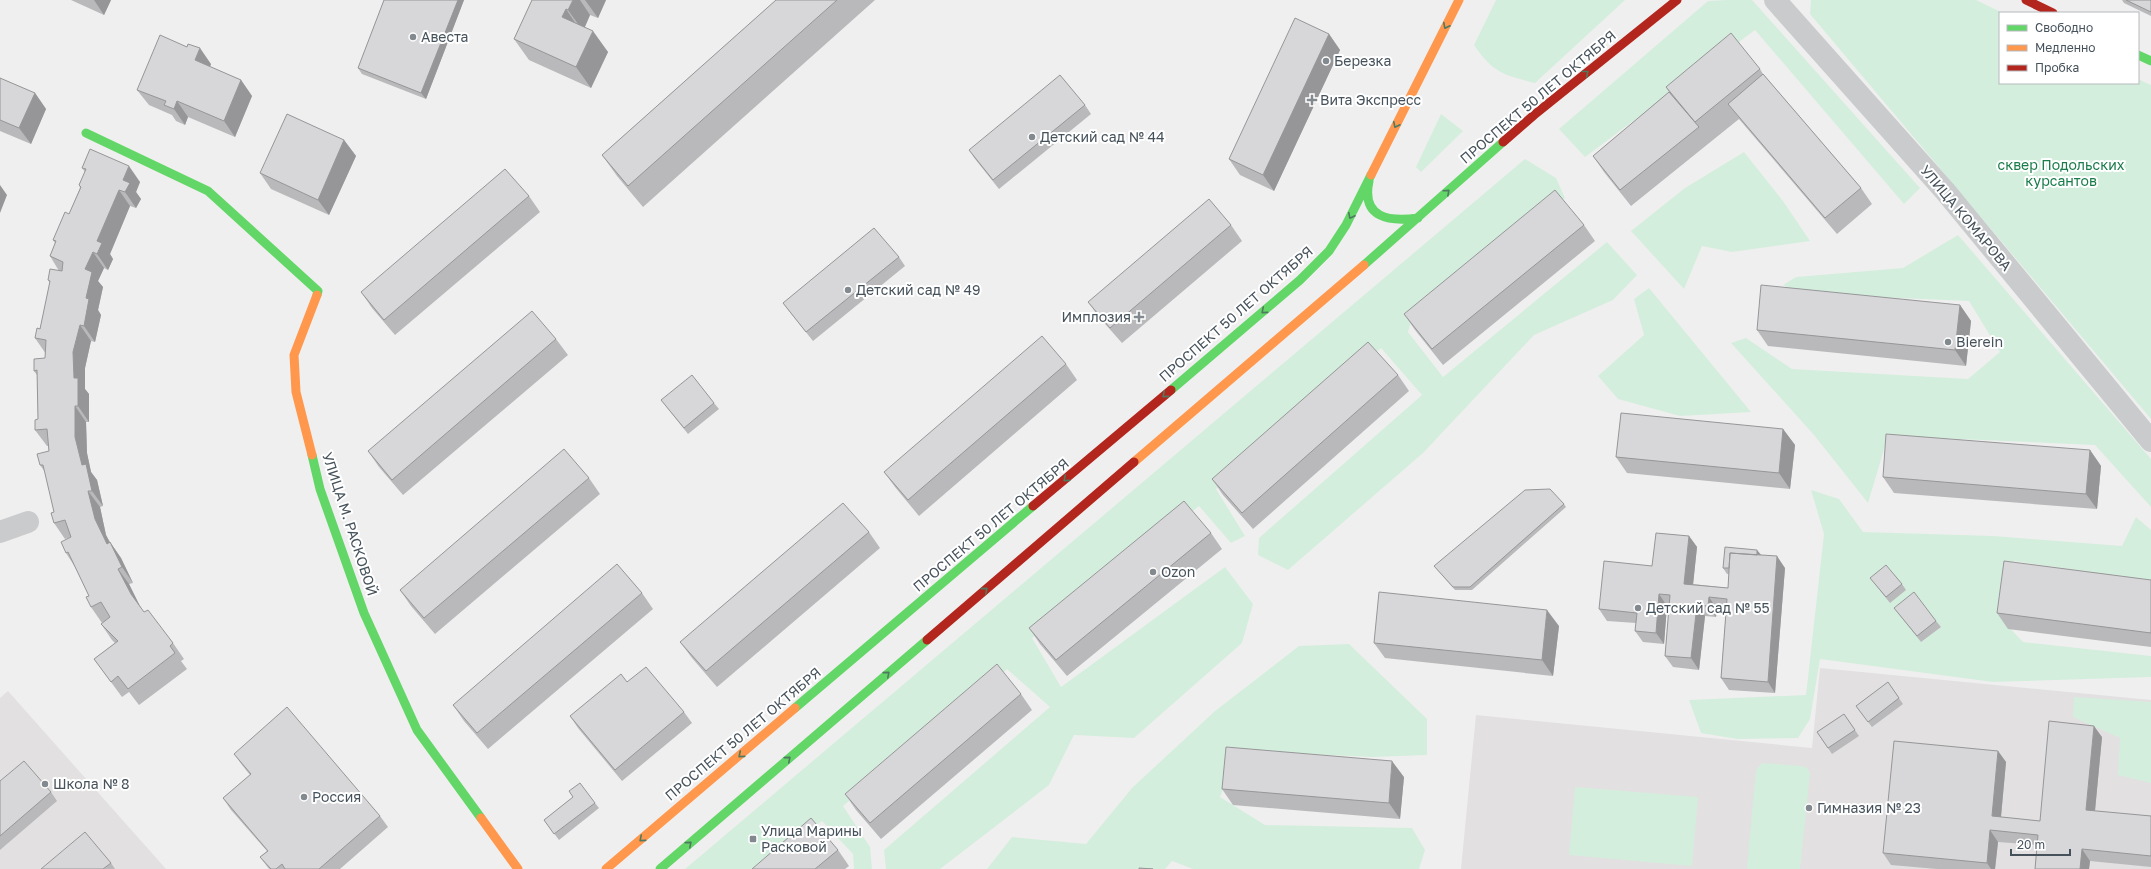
<svg xmlns="http://www.w3.org/2000/svg" width="2151" height="869" font-family="'Golos Text',sans-serif">
  <rect width="100%" height="100%" fill="#f0efef"/>
  <!-- education -->
  <path fill="#e2e0e1" d="M1820 668 2151 700V869H1461L1476 715 1812 748Z
    M8 691 166 869H0V698Z"/>
  <!-- green -->
  <path fill="#d4eedd" d="M1496 0H1625L1535 83C1504 75 1493 73 1474 45Z
    M1727 0H1752L1920 188 1904 204 1755 30 1585 157 1559 129 1708 1Z
    M1811 0H1976L2003 13H2000V83H2138V79L2151 85V419L1810 14Z
    M1441 114 1463 131 1421 172 1416 167Z
    M1744 152 1783 201 1810 241 1732 252 1702 246 1684 289 1631 231 1685 188Z
    M1525 159 1556 178 1565 198 1411 322 1408 332 1443 377 1607 242 1637 275 1613 300 1534 335 1423 453 1288 570 1258 555 1259 538 1422 395 1381 348 1216 489 1245 536 1231 543 1199 506 1032 638 1061 687 1225 567 1253 604 1242 643 1134 738 1074 735 1049 785 940 869H886L884 850 1050 707 1007 669 843 806 870 847 872 869H854L853 854 822 821 767 869H685Z
    M1958 235 2151 459V507L2095 445 1888 436 1868 503 1814 435 1731 343 1746 338 1792 369 1968 379 2000 352 1969 301 1802 294 1783 285 1796 277 1903 268Z
    M1649 288 1751 412 1680 416 1618 399 1598 376 1644 335 1634 299Z
    M1811 490 1839 499 1863 532 1994 536 2122 546 2136 517 2151 530V581L2014 561 2002 620 2023 642 2151 656V677L1993 682 1820 659 1810 719 1798 738 1737 739 1701 733 1689 700 1806 695 1824 534Z
    M1349 644 1427 719V755L1373 757 1238 751 1220 797 1265 825 1412 828 1425 850 1419 869H1193L1172 861 1165 869H987L1012 837 1086 844 1132 788 1215 711 1299 646Z
    M2074 697 2151 702V783L2118 775 2120 738 2073 717Z
    M1762 763 1802 766 1807 768 1810 773 1800 869H1748L1747 867 1756 770Z
    M1575 787 1698 797 1692 866 1569 855Z"/>
  <g fill="none" stroke-linecap="round" stroke-linejoin="round">
    <!-- street -->
    <path stroke="#c9cbcd" stroke-width="22" d="M1775 0 1945 191 2151 441
      M0 532 28 522"/>
    <!-- fast -->
    <path stroke="#63d668" stroke-width="9" d="M2138 55 2151 61
      M86 133 208 191 318 291 317 295
      M1369 181C1361 218 1389 222 1418 218
      M1364 265 1503 142
      M1171 390 1300 280 1329 251 1346 225 1371 175
      M312 455 320 489 364 613 417 730 481 818
      M795 708 1033 506
      M660 869 927 640"/>
    <!-- slow -->
    <path stroke="#ff974d" stroke-width="9" d="M1371 175 1459 0
      M312 455 296 392 294 355 317 295
      M1134 462 1364 265
      M481 818 518 869
      M606 869 795 708"/>
    <!-- jam -->
    <path stroke="#b3261e" stroke-width="9" d="M2026 0 2053 13
      M1503 142 1534 115 1677 0
      M1033 506 1171 390
      M927 640 1134 462"/>
  </g>
  <!-- wall -->
  <path fill="#b9b9bb" d="M71 0H111L104 15Z
    M384 0H464L426 99 362 74 358 68Z
    M532 0H606L598 18 590 15 585 27 608 52 591 88 529 60 514 39Z
    M776 0H875L643 207 617 176 602 155Z
    M2122 0H2151V16L2124 3Z
    M1329 34 1340 50 1274 191 1240 175 1229 159Z
    M211 64 210 67 241 80 252 96 235 137 188 117 185 125 176 121 172 115 149 105 137 90Z
    M1760 69 1763 74 1861 188 1872 204 1837 234 1739 119 1631 206 1604 172 1593 156 1669 92 1666 87Z
    M0 78 35 93 46 109 31 144 0 131Z
    M1085 105 1091 114 999 189 975 159 969 150Z
    M344 140 356 156 329 215 271 189 260 173Z
    M82 168 140 182 136 192 141 199 136 208 130 206 110 254 113 259 108 270 104 268 98 281 103 287 98 310 101 315 95 342 91 341 85 368V389L89 394V422H86L87 453 91 472 97 480 103 506 100 507 106 535 110 542 121 558 133 583 129 584 140 607 144 612 173 643 184 659 181 661 187 669 139 705 129 692 122 697 94 659 115 643 112 640 101 624 105 621 102 623 91 607 89 596 75 567 66 553 71 537 65 539 54 523V512L45 472 40 465 49 451 48 446H47L35 430 38 419 37 375 34 371 45 358 46 354 35 338 40 329 50 283 48 280 59 271 50 256 55 243 53 240 69 214 80 188 79 185 85 172Z
    M529 196 540 212 395 335 372 308 361 292Z
    M1231 225 1242 241 1122 343 1099 317 1088 302Z
    M1584 225 1595 241 1443 365 1415 330 1404 314Z
    M899 257 905 266 813 341 789 311 783 303Z
    M1960 305 1971 321 1966 366 1768 346 1757 330Z
    M556 339 568 355 403 495 379 467 368 451Z
    M1066 364 1077 380 919 516 895 487 884 472Z
    M1398 375 1409 391 1253 529 1223 495 1212 479Z
    M661 400 714 403 719 409 688 434Z
    M1783 429 1795 445 1790 489 1627 473 1616 457Z
    M2090 450 2101 466 2097 509 1894 493 1883 477Z
    M589 478 600 494 435 634 411 606 400 590Z
    M1564 504 1566 507 1472 590H1455L1434 566Z
    M869 532 880 548 717 687 692 658 680 642Z
    M1211 533 1222 549 1067 676 1040 644 1029 628Z
    M1689 536 1697 547 1693 584 1728 588 1729 574H1727L1723 568 1761 555 1785 568 1775 693 1729 690 1721 678 1726 610 1717 609 1716 617 1705 616 1699 670 1673 667 1665 656 1670 606H1667L1664 644 1643 642 1635 631 1636 623 1607 621 1599 609Z
    M1870 578 1902 584 1906 590 1890 603Z
    M2151 580V647L2008 629 1997 613Z
    M642 593 653 609 488 749 464 721 453 705Z
    M1894 608 1936 621 1941 627 1921 642Z
    M1559 626 1553 676 1385 658 1374 643Z
    M627 682 684 712 692 723 622 781 578 728 570 716Z
    M1888 682 1903 704 1872 727 1856 706Z
    M1021 694 1032 710 881 839 856 810 845 794Z
    M1844 714 1859 736 1832 754 1817 732Z
    M2102 737 2095 811 2151 816V867L2090 861 2089 869H2035L2037 845 1998 842 1995 869H1937L1891 865 1883 853 1998 751 2006 762 2001 817 2040 821Z
    M234 754 380 816 388 827 340 869H269L260 857 267 851 231 810 223 798 250 775 242 765Z
    M1404 777 1400 819 1233 805 1222 789Z
    M0 781 51 792 57 801 0 850Z
    M569 791 595 803 599 808 559 840 544 820 573 797Z
    M838 850 849 866 845 869H752Z
    M111 863 115 869H41Z"/>
  <!-- shaded-wall -->
  <path fill="#969698" d="M94 0H111L104 15Z
    M458 0H464L426 99 421 93Z
    M573 0H580L590 15 583 31 568 10Z
    M585 0H606L598 18Z
    M566 9 580 30 562 17Z
    M593 31 608 52 591 88 576 67Z
    M1329 34 1340 50 1274 191 1263 175Z
    M200 48 211 64 206 76 195 60Z
    M241 80 252 96 235 137 224 121Z
    M35 93 46 109 31 144 19 128Z
    M177 101 188 117 185 125 174 109Z
    M344 140 356 156 329 215 318 200Z
    M129 166 140 182 136 192 141 199 136 208 125 192 123 180Z
    M0 185 7 195 0 213Z
    M119 190 130 206 110 254 113 259 108 270 97 254V241Z
    M93 252 104 268 98 281 103 287 98 310 101 315 95 342 84 326 85 269Z
    M1960 305 1971 321 1966 366 1955 350Z
    M80 325 91 341 85 368V389L89 394V422L78 406 74 378 73 352Z
    M75 406 86 422 87 453 91 472 97 480 103 506 92 491 82 465 75 437Z
    M1783 429 1795 445 1790 489 1779 473Z
    M2090 450 2101 466 2097 509 2086 494Z
    M88 491 100 507 106 535 118 559 107 544 95 519Z
    M1689 536 1697 547 1692 595 1684 584Z
    M110 542 121 558 133 583 122 567Z
    M1757 550 1762 556 1757 560Z
    M1777 556 1785 568 1775 693 1768 682Z
    M118 569 129 584 142 610 131 594Z
    M1659 594 1667 606 1664 644 1656 633Z
    M1709 597 1717 609 1716 617 1708 606Z
    M1697 605 1705 616 1699 670 1691 658Z
    M1547 610 1559 626 1553 676 1542 660Z
    M2094 726 2102 737 2094 821 2086 810Z
    M1998 751 2006 762 2000 827 1992 816Z
    M1392 761 1404 777 1400 819 1389 803Z
    M1990 830 1998 842 1995 869H1991L1987 863Z
    M2082 849 2090 861 2089 869H2080Z"/>
  <!-- building -->
  <path fill="#d7d7d9" stroke="#969698" d="M384 0H458L421 93 358 68Z
    M532 0H573L568 10 566 9 562 17 593 31 576 67 514 39Z
    M776 0H837L628 186 602 155Z
    M2126 0H2151V12Z
    M1295 18 1329 34 1263 175 1229 159Z
    M1731 33 1760 69 1695 122 1666 87Z
    M160 35 187 47 188 44 200 48 195 60 241 80 224 121 177 101 174 109 164 105 166 101 137 90Z
    M1763 74 1861 188 1825 218 1728 104Z
    M1060 75 1085 105 993 180 969 150Z
    M0 78 35 93 19 128 0 120Z
    M1669 92 1699 127 1620 190 1593 156Z
    M287 114 344 140 318 200 260 173Z
    M90 149 129 166 123 180 130 183 125 192 119 190 97 241 102 243 97 254 93 252 85 269 92 272 86 298 89 299 84 326 80 325 73 352 74 378H78V406H75V437L82 465 86 464 92 491H88L95 519 107 544 110 542 122 567 118 569 131 594 144 612 148 610 173 643 170 646 175 653 128 689 118 676 111 682 94 659 118 641 101 624 110 617 101 602 91 607 86 597 89 596 68 552 66 553 61 542 71 537 65 520 54 523 51 513 54 512 43 465H40L37 454 49 451 47 429 35 430V420L38 419 37 370 34 371V359L45 358 46 340 35 338 37 328 40 329 50 281 48 280 50 269 62 271 63 262 50 256 56 241 53 240 65 212 69 214 81 187 79 185 86 169 82 168Z
    M505 169 529 196 384 320 361 292Z
    M1555 190 1584 225 1432 349 1404 314Z
    M1209 199 1231 225 1110 328 1088 302Z
    M874 228 899 257 806 332 783 303Z
    M1761 285 1960 305 1955 350 1757 330Z
    M532 311 556 339 392 480 368 451Z
    M1042 336 1066 364 908 500 884 472Z
    M1368 342 1398 375 1242 513 1212 479Z
    M692 375 714 403 684 428 661 400Z
    M1621 413 1783 429 1779 473 1616 457Z
    M1886 434 2090 450 2086 494 1883 477Z
    M564 449 589 478 424 618 400 590Z
    M1550 489 1564 504 1470 587H1453L1434 566 1525 490Z
    M1184 501 1211 533 1056 660 1029 628Z
    M843 503 869 532 706 671 680 642Z
    M1656 533 1689 536 1684 584 1728 588 1730 553 1777 556 1768 682 1721 678 1727 599 1709 597 1708 606 1697 605 1691 658 1665 656 1670 595 1659 594 1656 633 1635 631 1637 613 1599 609 1604 561 1652 566Z
    M1725 547 1757 550V555L1730 553 1729 568H1723Z
    M2004 561 2151 580V633L1997 613Z
    M617 564 642 593 477 733 453 705Z
    M1886 565 1902 584 1886 597 1870 578Z
    M1379 592 1547 610 1542 660 1374 643Z
    M1914 592 1936 621 1917 636 1894 608Z
    M997 664 1021 694 870 823 845 794Z
    M646 667 684 712 615 770 570 716 621 674 627 682Z
    M1888 682 1899 698 1868 722 1856 706Z
    M287 707 380 816 319 869H285L282 864 276 869H271L260 857 268 851 223 798 251 774 234 754Z
    M1844 714 1855 730 1828 748 1817 732Z
    M2049 721 2094 726 2086 810 2151 816V856L2082 849 2080 869H2035L2038 835 1990 830 1987 863 1883 853 1894 741 1998 751 1992 816 2040 821Z
    M1226 747 1392 761 1389 803 1222 789Z
    M24 761 51 792 0 836V781Z
    M580 783 595 803 554 834 544 820 573 797 569 791Z
    M811 818 838 850 815 869H752Z
    M85 832 111 863 103 869H41Z
    M1139 868 1153 869H1139Z"/>
  <!-- one-way arrows -->
  <defs><path id="oneway-chevron" d="M-2-3.5L2.5 0L-2 3.5" fill="none" stroke-width="1.6" stroke-linecap="round" stroke-linejoin="round"/></defs>
  <g stroke="#4f7a5f">
    <use href="#oneway-chevron" transform="translate(1446 26) rotate(117)"/>
    <use href="#oneway-chevron" transform="translate(1586 73) rotate(-39)"/>
    <use href="#oneway-chevron" transform="translate(1396 125) rotate(116)"/>
    <use href="#oneway-chevron" transform="translate(1447 192) rotate(-42)"/>
    <use href="#oneway-chevron" transform="translate(1351 216) rotate(117)"/>
    <use href="#oneway-chevron" transform="translate(1264 311) rotate(140)"/>
    <use href="#oneway-chevron" transform="translate(1165 395) rotate(140)"/>
    <use href="#oneway-chevron" transform="translate(1066 479) rotate(140)"/>
    <use href="#oneway-chevron" transform="translate(985 590) rotate(-41)"/>
    <use href="#oneway-chevron" transform="translate(887 674) rotate(-41)"/>
    <use href="#oneway-chevron" transform="translate(741 755) rotate(140)"/>
    <use href="#oneway-chevron" transform="translate(788 759) rotate(-41)"/>
    <use href="#oneway-chevron" transform="translate(642 839) rotate(140)"/>
    <use href="#oneway-chevron" transform="translate(689 844) rotate(-41)"/>
  </g>
  <!-- markers -->
  <g fill="#82898f" stroke="#fff" stroke-width="1.5">
    <circle cx="413" cy="37" r="4"/>
    <circle cx="1326" cy="61" r="4"/>
    <path d="M1310 94h4v4h4v4h-4v4h-4v-4h-4v-4h4z"/>
    <circle cx="1032" cy="137" r="4"/>
    <circle cx="848" cy="290" r="4"/>
    <path d="M1137 311h4v4h4v4h-4v4h-4v-4h-4v-4h4z"/>
    <circle cx="1948" cy="342" r="4"/>
    <circle cx="1153" cy="572" r="4"/>
    <circle cx="1638" cy="608" r="4"/>
    <circle cx="45" cy="784" r="4"/>
    <circle cx="304" cy="797" r="4"/>
    <circle cx="1809" cy="808" r="4"/>
    <rect x="749" y="835" width="8" height="8" rx="2"/>
  </g>
  <g text-anchor="middle" stroke-width="4" stroke-linejoin="round" paint-order="stroke">
    <!-- poi labels -->
    <g font-size="14" fill="#46525b" stroke="#fff" text-anchor="start">
      <text x="421" y="42">Авеста</text>
      <text x="1334" y="66">Березка</text>
      <text x="1320" y="105">Вита Экспресс</text>
      <text x="1040" y="142">Детский сад № 44</text>
      <text x="856" y="295">Детский сад № 49</text>
      <text x="1131" y="322" text-anchor="end">Имплозия</text>
      <text x="1956" y="347">Bierein</text>
      <text x="1161" y="577">Ozon</text>
      <text x="1646" y="613">Детский сад № 55</text>
      <text x="53" y="789">Школа № 8</text>
      <text x="312" y="802">Россия</text>
      <text x="1817" y="813">Гимназия № 23</text>
      <text x="761" y="836">Улица Марины<tspan x="761" dy="16">Расковой</tspan></text>
    </g>
    <!-- street labels -->
    <g font-size="14" fill="#46525b" stroke="#fff">
      <text transform="translate(1538 97) rotate(-40)" y="5">ПРОСПЕКТ 50 ЛЕТ ОКТЯБРЯ</text>
      <text transform="translate(1966 218) rotate(50)" y="5">УЛИЦА КОМАРОВА</text>
      <text transform="translate(1236 314) rotate(-41)" y="5">ПРОСПЕКТ 50 ЛЕТ ОКТЯБРЯ</text>
      <text transform="translate(350 524) rotate(72)" y="5">УЛИЦА М. РАСКОВОЙ</text>
      <text transform="translate(991 525) rotate(-40)" y="5">ПРОСПЕКТ 50 ЛЕТ ОКТЯБРЯ</text>
      <text transform="translate(743 734) rotate(-40)" y="5">ПРОСПЕКТ 50 ЛЕТ ОКТЯБРЯ</text>
    </g>
    <!-- park labels -->
    <g font-size="14" fill="#187c49" stroke="#fff">
      <text x="2061" y="170">сквер Подольских<tspan x="2061" dy="16">курсантов</tspan></text>
    </g>
  </g>
  <!-- legend -->
  <rect x="1999" y="12" width="140" height="72" fill="#ffffff" stroke="#b5babd"/>
  <rect x="2007" y="25" width="20" height="6" fill="#63d668" stroke="#b5babd"/>
  <text x="2035" y="32" font-size="12" fill="#46525b">Свободно</text>
  <rect x="2007" y="45" width="20" height="6" fill="#ff974d" stroke="#b5babd"/>
  <text x="2035" y="52" font-size="12" fill="#46525b">Медленно</text>
  <rect x="2007" y="65" width="20" height="6" fill="#b3261e" stroke="#b5babd"/>
  <text x="2035" y="72" font-size="12" fill="#46525b">Пробка</text>
  <!-- scale -->
  <path d="M2011 849v6h59v-6" fill="none" stroke="#46525b" stroke-width="2"/>
  <text x="2017" y="849" font-size="12" fill="#46525b" stroke="#ffffff" stroke-width="3" paint-order="stroke">20 m</text>
</svg>
